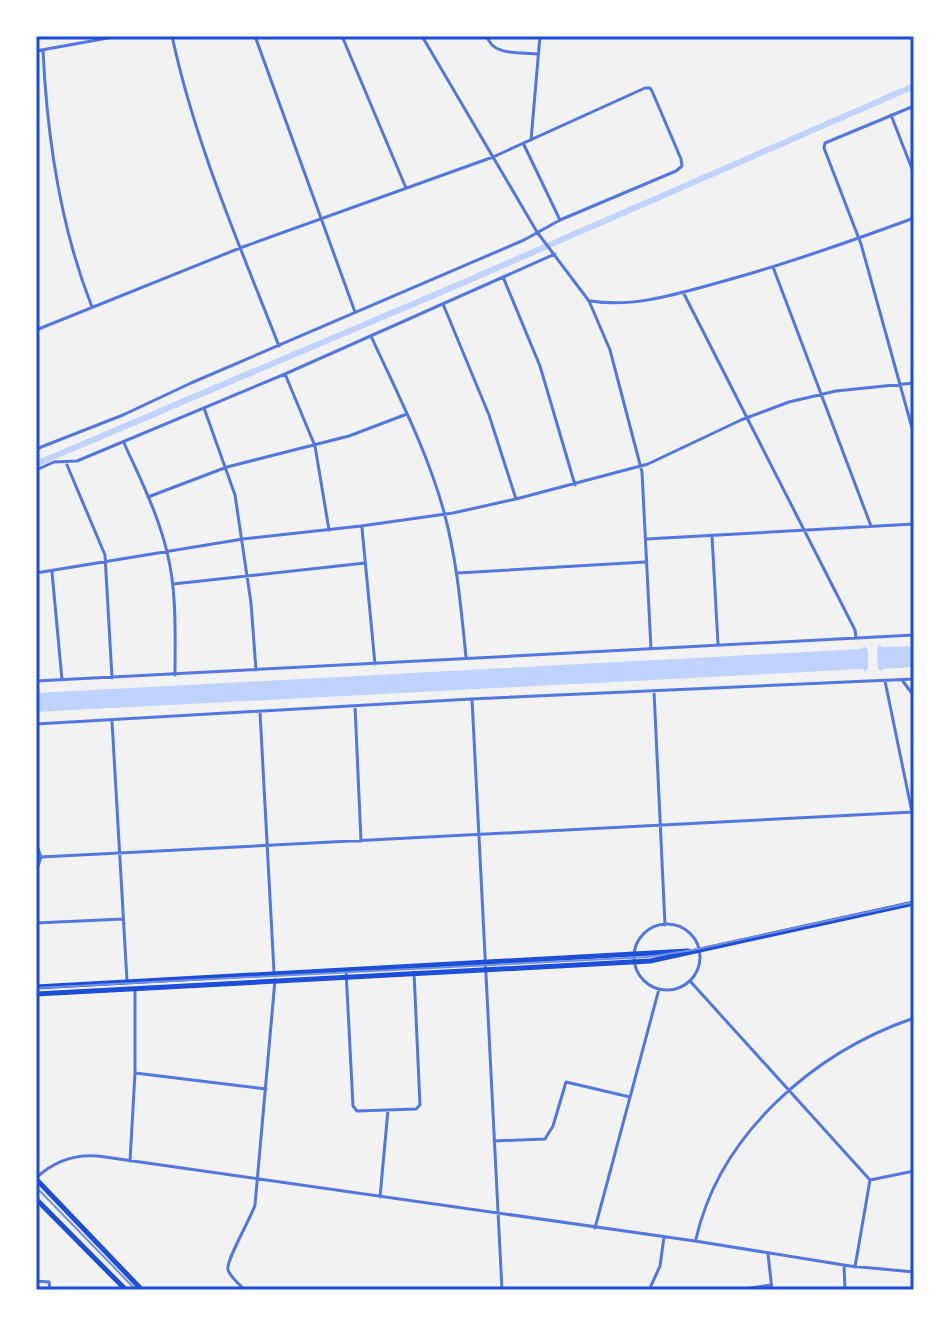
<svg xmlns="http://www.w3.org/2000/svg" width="950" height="1326" font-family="Manrope,sans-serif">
  <rect width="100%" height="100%" fill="#f2f2f2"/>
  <!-- water -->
  <path fill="#bfd3fe" d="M880 645 882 647 914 646V667L883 669 881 671 865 672 863 669 36 712V693L862 649 864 646Z"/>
  <!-- pier -->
  <path fill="#f2f2f2" d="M880 645 877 649 878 669 881 671 865 672 868 669V650L864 646Z"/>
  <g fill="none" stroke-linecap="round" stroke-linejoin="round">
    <!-- canal -->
    <path stroke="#bfd3fe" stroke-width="6" d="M36 464 453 287 914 86"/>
    <!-- minor -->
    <path stroke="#5277de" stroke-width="3" d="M172 36C195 143 239 244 279 346
      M255 36 355 312
      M342 36 406 188
      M422 36 537 232 589 301 610 350 642 472 651 649
      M487 36C492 56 520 52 537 54
      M43 50C47 137 60 226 92 307
      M36 51 119 36
      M914 106 825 143 824 148 861 244 914 435
      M891 115 914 174
      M531 140 540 36
      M524 145 560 220
      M773 267 871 526
      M503 277 540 366 575 485
      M683 292 855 630 856 638
      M591 301C632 308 677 294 717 283 784 265 849 242 914 218
      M443 304 489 415 516 499
      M36 330 240 248 493 157 645 88H650L652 91 681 159 682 166 676 171 560 220 524 240 191 383 123 415 36 449
      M371 336C397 393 427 450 444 512 457 560 461 608 466 657
      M285 374 315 446 329 530
      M204 408 235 495 251 603 256 670
      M124 443C140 478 158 514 167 552 177 591 175 634 175 675
      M67 465 105 555 112 678
      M36 470 54 462 77 461 285 374 555 254
      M148 497 227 467 349 436 407 414
      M362 528 375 664
      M712 536 718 644
      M646 539 914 524
      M52 572 62 680
      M36 573 243 539 361 526 453 513 516 499 648 464 741 420 789 402 836 391 914 383
      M458 573 645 562
      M173 584 365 563
      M902 680 914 696
      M36 681 914 635
      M885 681 914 822
      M654 691 665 925
      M472 699 502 1290
      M355 706 361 841
      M260 712 274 972
      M112 721 127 981
      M36 724 471 699 914 679
      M36 843 41 857 36 872
      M41 857 914 812
      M36 923 123 919
      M634 957a33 33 0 1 1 66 0a33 33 0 1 1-66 0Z
      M346 970 353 1106 357 1111 416 1109 420 1105 414 972
      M690 981 870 1180
      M135 1073 266 1089
      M494 1141 545 1139 553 1126 566 1082 630 1097
      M130 1161 135 1073V989
      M36 1178C53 1162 74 1154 98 1156L695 1241 850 1266 914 1272
      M870 1180 914 1171
      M380 1197 388 1110
      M595 1228 659 989
      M696 1239C720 1133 815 1052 914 1018
      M768 1254 772 1290
      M844 1265 845 1290
      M855 1267 870 1180
      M36 1281 49 1282 50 1290
      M245 1290C239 1284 231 1278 228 1270 225 1262 251 1218 255 1205L275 980
      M649 1290 660 1266 664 1237
      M737 1290 771 1285"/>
    <!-- secondary -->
    <path stroke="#1d4ed8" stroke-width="5" d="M36 987 688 951
      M36 994 650 961 914 903"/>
    <!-- primary -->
    <path stroke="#1d4ed8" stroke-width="5" d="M36 1179 142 1290
      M36 1199 126 1290"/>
    <!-- tram -->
    <path stroke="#7290e2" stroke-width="2" d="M36 988 647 957 693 950 914 902
      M36 1187 136 1290"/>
  </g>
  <!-- border -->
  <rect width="950" height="1326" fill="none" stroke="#ffffff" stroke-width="76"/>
  <rect x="38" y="38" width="874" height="1250" fill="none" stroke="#1d4ed8" stroke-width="3"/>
</svg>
